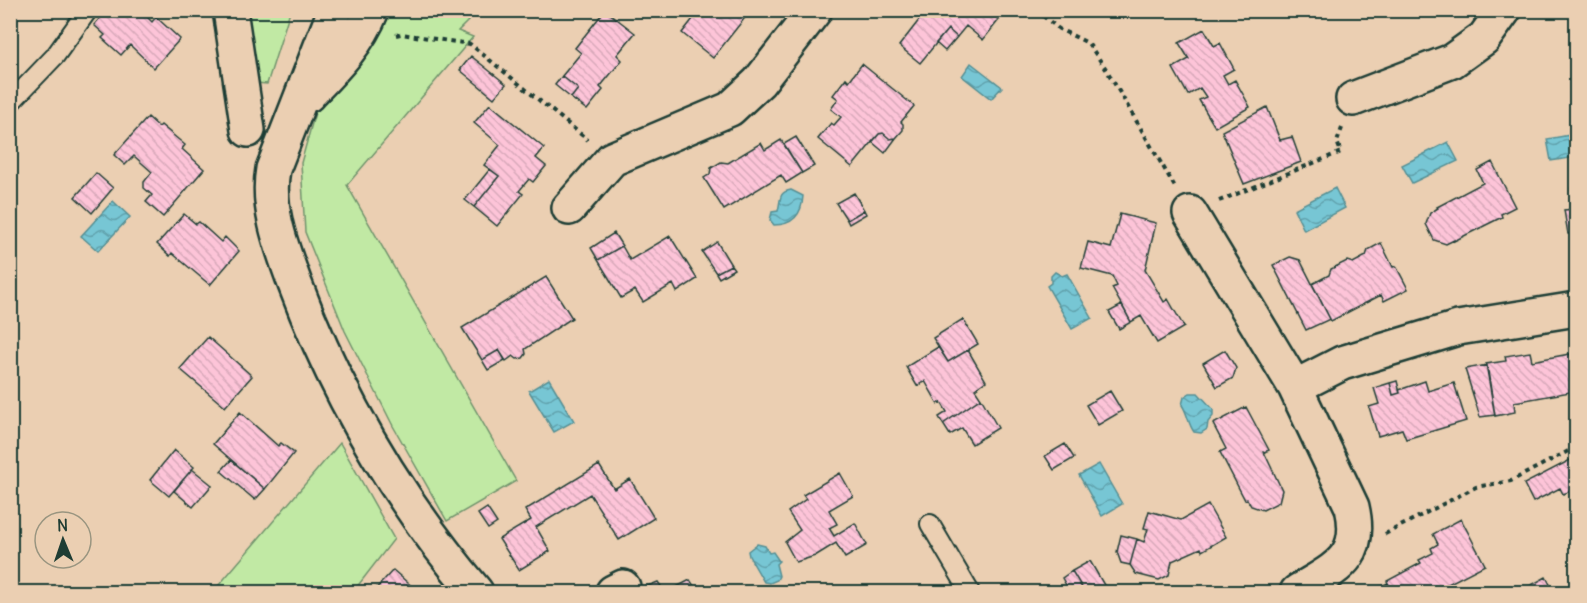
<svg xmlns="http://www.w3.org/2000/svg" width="1587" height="603" font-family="Delius,sans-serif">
  <defs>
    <pattern id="water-waves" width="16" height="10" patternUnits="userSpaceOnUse" patternTransform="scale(1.5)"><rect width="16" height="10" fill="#77c6d4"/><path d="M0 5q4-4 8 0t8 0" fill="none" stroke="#61a2ad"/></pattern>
    <pattern id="building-back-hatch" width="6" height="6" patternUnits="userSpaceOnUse" patternTransform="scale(1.5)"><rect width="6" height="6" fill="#fdc4d8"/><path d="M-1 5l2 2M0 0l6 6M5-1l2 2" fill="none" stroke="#d8a9ba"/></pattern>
  </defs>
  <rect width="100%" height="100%" fill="#ebcfb2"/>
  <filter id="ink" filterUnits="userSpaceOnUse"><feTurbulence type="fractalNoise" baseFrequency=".0167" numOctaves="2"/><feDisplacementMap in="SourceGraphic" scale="12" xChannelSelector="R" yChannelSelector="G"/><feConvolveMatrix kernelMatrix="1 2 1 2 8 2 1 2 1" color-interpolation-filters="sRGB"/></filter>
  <g filter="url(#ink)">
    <!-- grass -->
    <path fill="#c1e9a4" stroke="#70936c" stroke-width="1.5" d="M246 11H290L267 84 256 83Z
      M386 11H478L458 31 473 37 347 185 516 481 447 521 393 426 345 331 305 232 301 163 316 109Z
      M340 443 394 539 353 592H213Z"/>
    <!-- water -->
    <path fill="url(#water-waves)" stroke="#548f94" stroke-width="1.5" d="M971 63 1002 87 991 99 962 76Z
      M1576 134V157L1551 161 1547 139Z
      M1448 142 1458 161 1412 183 1402 165Z
      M1335 188 1345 208 1304 230 1294 209Z
      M791 190 803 196C802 214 793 225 774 225L770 220 772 212 778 211C781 200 778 192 791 190Z
      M113 201 130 217 98 251 81 236Z
      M1055 272 1062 276 1067 274 1092 318 1072 329 1047 286 1051 283V276Z
      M549 379 574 421 554 432 529 391Z
      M1190 393H1198L1213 409V416L1208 422 1207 429 1201 433 1194 432C1188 424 1188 414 1182 405L1184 397Z
      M1099 464 1122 504 1102 516 1079 475Z
      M757 544 765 546 769 553 773 552 779 561 776 564 779 576 777 580 770 583 764 582 749 556 748 551Z"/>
    <!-- building -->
    <path fill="url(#building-back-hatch)" stroke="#1f3d34" stroke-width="1.5" d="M107 10H140L152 22 156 17 180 39 154 68 130 45 121 55 102 38 105 35 94 25Z
      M605 10 635 33 617 55 622 60 600 87 603 90 587 110 571 98 578 89 562 76 581 53 575 48Z
      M700 10H751L713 58 682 33Z
      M927 10H995L1002 16 983 40 966 26 957 37 948 29 920 63 899 46Z
      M948 29 957 37 945 51 936 43Z
      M1204 29 1214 46 1220 43 1234 69 1223 75 1228 84 1235 80 1250 107 1215 127 1199 100 1206 97 1200 88 1188 95 1173 68 1189 59 1179 43Z
      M471 56 506 84 494 98 460 70Z
      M862 64 914 106 901 122 903 124V130L896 138 890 139 883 133 879 134 852 167 818 139 831 123 834 125 841 117 831 109 838 99 833 95 846 78 849 81Z
      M562 76 578 89 571 98 555 85Z
      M490 104 544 148 536 158 546 166 533 182 529 179 519 191 523 194 497 226 474 207 499 176 484 165 500 145 474 123Z
      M1267 107 1280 140 1292 137 1301 162 1244 184 1222 131Z
      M148 117 159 127 161 125 185 145 182 149 204 169 163 217 146 202 152 195 144 188V182L152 172 134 156 125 165 114 155Z
      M883 133 890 139 896 138 885 153 872 142 879 134Z
      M796 137 814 166 802 173 784 144Z
      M781 140 802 173 786 183 781 175 724 210 704 178 710 174 711 168 721 162 728 163 761 143 765 150Z
      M1492 162 1515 207 1501 214 1502 217 1454 241V240L1446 244 1434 240 1426 224 1430 213 1438 208 1437 207 1483 183 1477 170Z
      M490 169 499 176 474 207 465 200Z
      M96 173 113 188 92 213 75 197Z
      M1576 187V233L1568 234 1564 210 1575 209 1571 188Z
      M854 193 864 210 847 220 836 203Z
      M864 210 866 214 849 224 847 220Z
      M184 214 196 224 199 222 221 242 225 237 239 251 210 285 172 253 170 256 157 244Z
      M1120 214 1156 223 1145 270 1164 302 1168 299 1184 327 1157 343 1141 316 1131 322 1112 288 1117 286 1112 276 1081 268 1088 242 1111 248Z
      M614 233 622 246 598 260 591 248Z
      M670 236 697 279 677 292 673 284 643 302 635 290 621 298 598 260 622 246 630 260Z
      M717 242 731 265 716 273 702 252Z
      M1381 243 1393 267 1396 266 1408 289 1384 301 1381 295 1331 321 1312 284 1329 275 1331 269 1347 261 1353 263 1366 256 1368 250Z
      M1290 257 1300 260 1330 319 1306 330 1273 265Z
      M731 265 734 269 719 278 716 273Z
      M10 269 14 273 16 280 10 289Z
      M546 277 572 318 525 349 526 354 523 358 517 359 513 356 506 361 499 350 482 360 462 328Z
      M1122 305 1131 322 1119 329 1109 312Z
      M963 319 978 344 948 362 933 338Z
      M208 337 252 376 225 407 180 369Z
      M938 347 948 362 968 350 986 381 975 389 981 398 943 424 939 417 947 412 941 402 938 404 925 381 917 386 906 367Z
      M499 350 505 360 488 370 482 360Z
      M1225 350 1236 368 1233 378 1217 387 1203 363Z
      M1530 352 1532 361 1570 354 1576 391 1514 402 1515 412 1495 416 1486 364 1506 361 1505 356Z
      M1487 365 1495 415 1480 417 1465 369Z
      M1397 381 1400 393 1393 395 1390 383Z
      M1425 381 1428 391 1454 383 1466 421 1406 439 1402 429 1378 436 1369 407 1379 404 1374 388 1390 383 1393 395 1400 393 1399 390Z
      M1110 391 1122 411 1098 425 1086 405Z
      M981 398 998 428 972 444 962 428 950 435 943 424Z
      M1246 407 1269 450 1264 452 1282 490 1279 502 1263 510 1251 506 1247 499 1245 500 1220 452 1226 449 1213 424Z
      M240 412 278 446 281 443 294 453 265 489 213 444Z
      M1065 444 1074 458 1054 470 1045 456Z
      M174 450 194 467 169 496 150 480Z
      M1576 457V502L1571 491 1563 494 1560 488 1533 502 1524 484Z
      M231 460 265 489 255 500 221 471Z
      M599 465 614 489 630 479 654 518 619 540 590 494 536 527 550 551 519 570 499 539 531 520 525 510Z
      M192 469 212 485 193 507 174 491Z
      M840 473 853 496 829 510 837 524 829 528 834 536 855 523 867 545 845 558 836 543 815 556 796 562 785 542 800 530 788 512 806 499 803 495Z
      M1208 505 1226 537 1202 551 1201 548 1172 561 1169 575 1159 580 1136 574 1130 565 1137 539 1144 542 1148 529 1144 528 1149 511 1181 520Z
      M487 508 497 523 488 529 478 514Z
      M1461 519 1485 565 1436 590 1437 592H1393L1387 581 1421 563 1419 560 1433 553 1431 548 1438 544 1433 534Z
      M1121 535 1137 539 1130 565 1121 563 1117 552Z
      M1090 561 1108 592H1082L1084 591 1072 571Z
      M393 570 416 590 414 592H373Z
      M1072 571 1084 591 1082 592H1070L1062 578Z
      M1546 577 1554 592H1528L1526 588Z
      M690 580 698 592H667Z
      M658 582 665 592H633Z
      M1388 583 1393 592H1369Z"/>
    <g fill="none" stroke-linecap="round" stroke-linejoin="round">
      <defs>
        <path id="lane" d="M10 103 55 56 88 10
          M930 524 970 592"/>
        <path id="street" d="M230 10 248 130
          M335 10 273 169C266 208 282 248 295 284 337 396 399 501 476 592
          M308 95C333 69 358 45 372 10
          M1353 99 1452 61 1484 38 1504 10
          M569 208 612 159 730 109 759 82 815 10
          M1190 213 1295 387
          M613 592 623 587
          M1297 592C1335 568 1364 559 1352 507L1295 387 1342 363 1458 328 1576 309"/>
      </defs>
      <!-- lane casing -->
      <use href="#lane" stroke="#1f3d34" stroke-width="22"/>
      <!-- street casing -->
      <use href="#street" stroke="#1f3d34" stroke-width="38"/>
      <!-- path -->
      <path stroke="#1f3d34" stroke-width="4" stroke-dasharray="4.5 4.5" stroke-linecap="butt" d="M1036 10 1059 29 1088 43 1106 69 1175 187
        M396 35 401 34 470 44 588 140
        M1219 201 1341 152 1337 142 1342 128
        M1385 534 1476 487 1511 481 1576 447"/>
      <!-- lane -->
      <use href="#lane" stroke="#ebcfb2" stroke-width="18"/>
      <!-- street -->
      <use href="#street" stroke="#ebcfb2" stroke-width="33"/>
    </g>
  </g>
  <!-- margin -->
  <rect width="1587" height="603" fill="none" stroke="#ebcfb2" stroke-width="36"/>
  <rect x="18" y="18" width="1551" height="567" fill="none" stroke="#1f3d34" stroke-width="2" filter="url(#ink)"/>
  <!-- north arrow -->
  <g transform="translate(63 540) rotate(358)"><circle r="28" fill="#ebcfb2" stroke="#999580" stroke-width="1.5"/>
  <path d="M0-4.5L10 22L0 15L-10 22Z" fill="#1f3d34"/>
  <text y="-9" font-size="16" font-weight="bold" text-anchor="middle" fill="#1f3d34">N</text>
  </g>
</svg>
